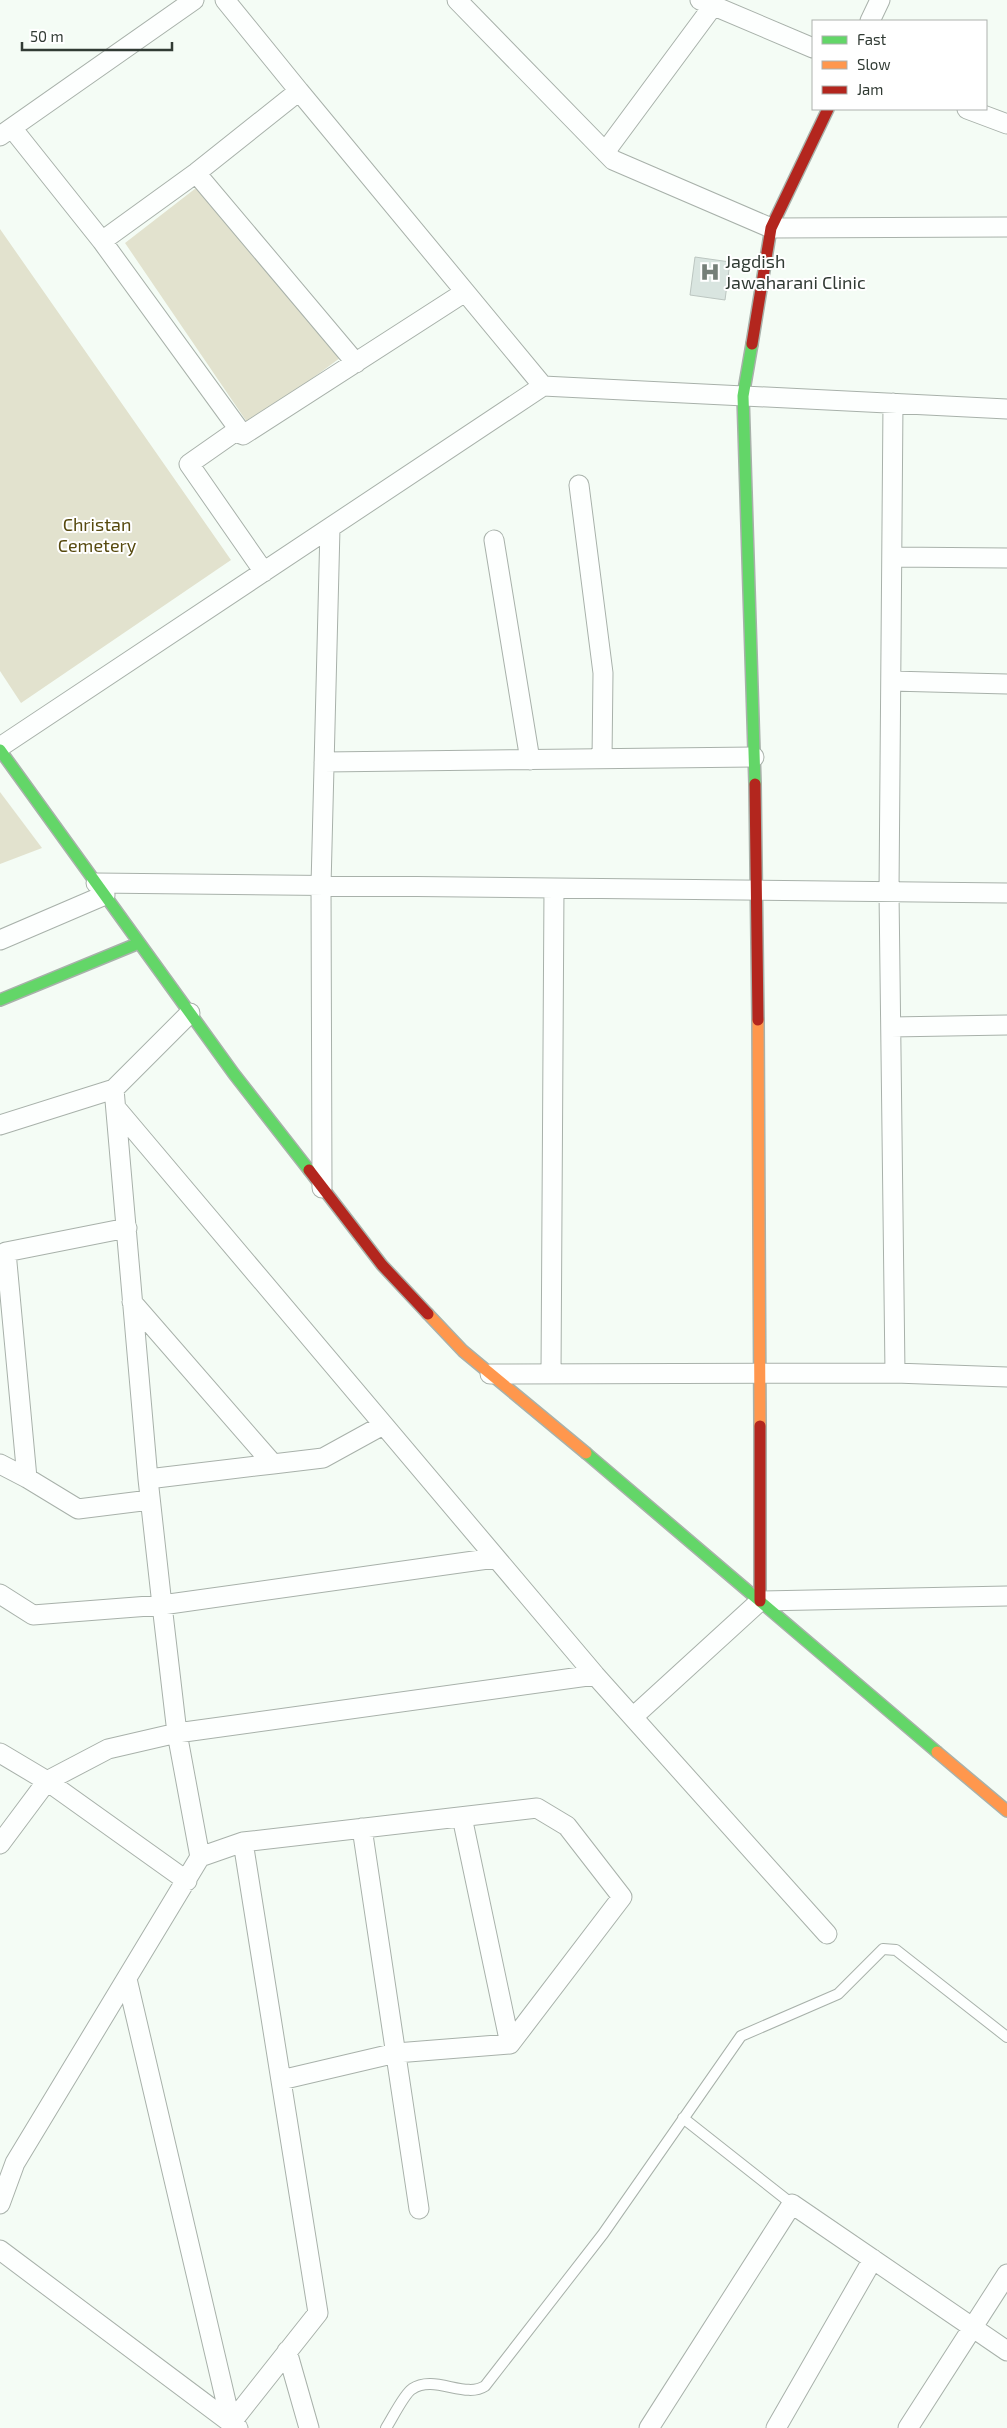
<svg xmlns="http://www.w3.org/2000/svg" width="1007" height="2428" font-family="'Exo 2',sans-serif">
  <rect width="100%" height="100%" fill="#f4fcf5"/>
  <!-- green -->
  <path fill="#e2e2ce" d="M196 188 340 358 249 425 125 243Z
    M0 229 231 560 21 703 0 671Z
    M0 792 42 848 0 864Z"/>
  <!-- building -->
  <path fill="#d9e5e0" stroke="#bcc6c1" d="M695 257 730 262 725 300 690 295Z"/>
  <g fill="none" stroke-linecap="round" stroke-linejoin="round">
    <defs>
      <path id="lane" d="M683 2118 792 2204
        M386 2428C392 2419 404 2394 412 2389 434 2374 465 2399 485 2386L603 2234 741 2036 838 1994 883 1949 896 1950 1007 2037"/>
      <path id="street" d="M225 0 299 91
        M457 0 613 160 771 228 1007 227
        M700 0 813 48
        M870 21 880 0
        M967 109 1007 124
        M12 128 102 241 196 173 299 91 543 386
        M0 136 194 0
        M605 152 713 6
        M196 173 356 363
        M102 241 243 435 465 292
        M893 403 889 892 895 1373 1007 1377
        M239 429 189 464 264 572
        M579 485 603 673 602 759
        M494 540 530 760
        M892 557 1007 558
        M891 681 1007 684
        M0 747 543 386 1007 409
        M324 762 754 757
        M96 883 1007 893
        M0 940 105 895
        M891 1027 1007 1025
        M116 1108 595 1675 827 1934
        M0 1125 114 1089 190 1013
        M322 1188 321 886 330 528
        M6 1252 27 1478 78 1509 150 1500
        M0 1256 6 1252 127 1228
        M132 1302 273 1464 148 1479
        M551 1373 554 888
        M490 1374 895 1373
        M0 1464 27 1478
        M273 1464 323 1458 383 1425
        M0 1594 33 1615 162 1605 495 1558
        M633 1717 760 1601 1007 1596
        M0 1753 47 1781 187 1881
        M462 1817 510 2044
        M362 1828 419 2209
        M0 1844 47 1781 108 1749 177 1733 595 1675
        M200 1857 243 1842 537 1808 567 1826 622 1897 510 2044 396 2053 281 2080
        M0 2204 15 2163 200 1857 177 1733 162 1605 148 1479 114 1089
        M0 2250 231 2423 127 1979
        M287 2351 309 2428
        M238 2428 231 2423 318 2313 243 1842
        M649 2428 792 2204 1007 2351
        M776 2428 873 2259
        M908 2428 1007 2274"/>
      <path id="fast" d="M752 344 743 396 755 784
        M0 750 234 1074 309 1170
        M0 1000 139 943
        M586 1453 937 1752"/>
      <path id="slow" d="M758 1020 760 1426
        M428 1314 463 1351 586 1453
        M937 1752 1007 1811"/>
      <path id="jam" d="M752 344 771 228 828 109
        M755 784 758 1020
        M309 1170 382 1265 428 1314
        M760 1426V1601"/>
    </defs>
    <!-- lane casing -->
    <use href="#lane" stroke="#a8b1aa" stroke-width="12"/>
    <!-- street casing -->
    <use href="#street" stroke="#a8b1aa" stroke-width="21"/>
    <!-- fast casing -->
    <use href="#fast" stroke="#a8b1aa" stroke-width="14"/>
    <!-- slow casing -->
    <use href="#slow" stroke="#a8b1aa" stroke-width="14"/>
    <!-- jam casing -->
    <use href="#jam" stroke="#a8b1aa" stroke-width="14"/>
    <!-- lane -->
    <use href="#lane" stroke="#fdfffe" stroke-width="10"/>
    <!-- street -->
    <use href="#street" stroke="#fdfffe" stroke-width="19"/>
    <!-- fast -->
    <use href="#fast" stroke="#63d668" stroke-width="11"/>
    <!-- slow -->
    <use href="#slow" stroke="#ff974d" stroke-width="11"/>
    <!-- jam -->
    <use href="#jam" stroke="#b3261e" stroke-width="11"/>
  </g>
  <!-- icons -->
  <defs>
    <symbol id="hospital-bare" viewBox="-9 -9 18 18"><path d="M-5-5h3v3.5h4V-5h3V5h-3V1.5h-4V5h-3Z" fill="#757f78" stroke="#fff" stroke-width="2.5" paint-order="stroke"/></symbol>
  </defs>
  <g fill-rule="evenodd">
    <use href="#hospital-bare" x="696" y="258" width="28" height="28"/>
  </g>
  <g text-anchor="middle" stroke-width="4" stroke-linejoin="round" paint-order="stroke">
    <!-- poi labels -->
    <g font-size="18" fill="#313b34" stroke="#fff" text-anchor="start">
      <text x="725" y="268">Jagdish<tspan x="725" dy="21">Jawaharani Clinic</tspan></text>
    </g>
    <!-- park labels -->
    <g font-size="18" fill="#574a0f" stroke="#fff">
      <text x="97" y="531">Christan<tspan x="97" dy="21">Cemetery</tspan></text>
    </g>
  </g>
  <!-- legend -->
  <rect x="812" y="20" width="175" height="90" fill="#ffffff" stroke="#adb1ae"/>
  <rect x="822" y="36" width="25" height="8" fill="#63d668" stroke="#adb1ae"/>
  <text x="857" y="45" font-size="15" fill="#313b34">Fast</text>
  <rect x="822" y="61" width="25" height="8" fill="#ff974d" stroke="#adb1ae"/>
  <text x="857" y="70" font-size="15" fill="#313b34">Slow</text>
  <rect x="822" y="86" width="25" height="8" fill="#b3261e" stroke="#adb1ae"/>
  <text x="857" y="95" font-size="15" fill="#313b34">Jam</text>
  <!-- scale -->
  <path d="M22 42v8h150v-8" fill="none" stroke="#313b34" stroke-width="2.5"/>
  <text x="30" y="42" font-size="15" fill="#313b34" stroke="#ffffff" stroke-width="4" paint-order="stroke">50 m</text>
</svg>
